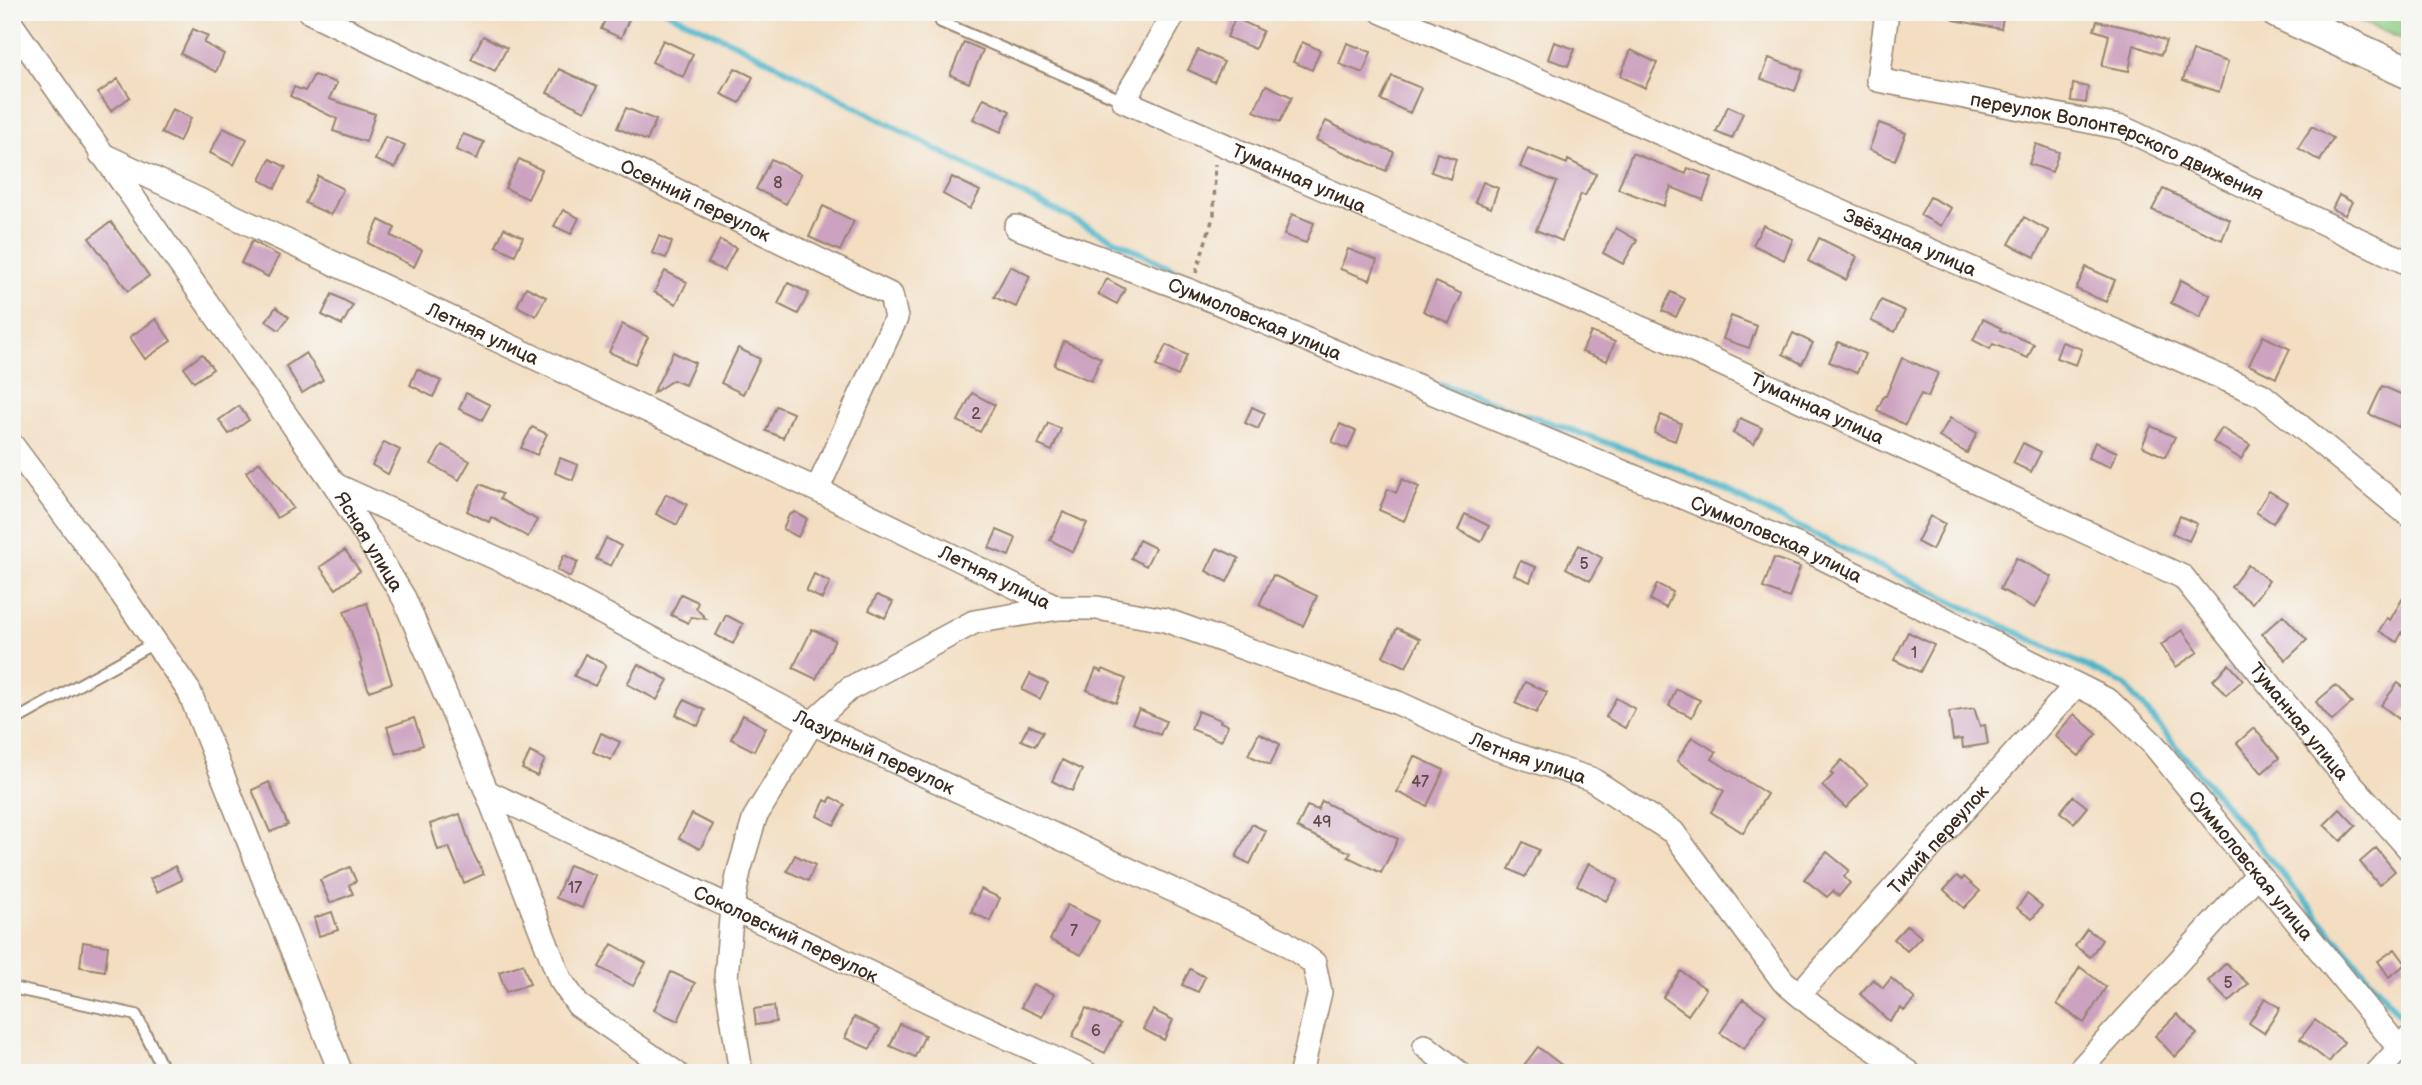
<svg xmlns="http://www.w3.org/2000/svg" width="2422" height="1085" font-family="'Balsamiq Sans',sans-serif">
  <rect width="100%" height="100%" fill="#f6f6f2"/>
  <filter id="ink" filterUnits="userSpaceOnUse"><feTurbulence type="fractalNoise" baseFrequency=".0143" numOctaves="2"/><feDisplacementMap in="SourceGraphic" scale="14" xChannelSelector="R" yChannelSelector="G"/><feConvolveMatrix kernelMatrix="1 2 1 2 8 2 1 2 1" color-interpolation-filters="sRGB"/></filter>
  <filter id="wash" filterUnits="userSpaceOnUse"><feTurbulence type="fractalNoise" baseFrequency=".00686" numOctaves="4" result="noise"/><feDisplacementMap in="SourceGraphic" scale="28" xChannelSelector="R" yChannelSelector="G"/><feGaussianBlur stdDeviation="1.57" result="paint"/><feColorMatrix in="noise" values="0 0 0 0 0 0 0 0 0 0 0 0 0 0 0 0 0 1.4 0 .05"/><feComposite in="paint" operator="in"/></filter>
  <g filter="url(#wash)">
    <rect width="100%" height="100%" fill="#f3dec2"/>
    <!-- green -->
    <path fill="#8bcd85" stroke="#637c52" stroke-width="2" d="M2337 12H2410V42Z"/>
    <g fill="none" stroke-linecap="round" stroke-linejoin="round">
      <!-- stream -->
      <path stroke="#4cb5ca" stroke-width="6" d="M667 12 745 48 998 182 1205 285
        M1441 384 1673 466 2125 685 2404 1020"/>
    </g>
    <g id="blocks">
      <!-- building -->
      <path fill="#cca2c0" d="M609 12H632L621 38 601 29Z
        M1955 12H2004L2001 29 1954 20Z
        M1235 18 1263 31 1255 49 1227 37Z
        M2097 21 2138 30 2166 41 2161 55 2134 45 2129 71 2102 66 2109 35 2094 30Z
        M193 29 208 36 204 43 224 54 216 72 181 54Z
        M483 36 507 48 495 71 471 59Z
        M663 40 693 54 683 77 652 62Z
        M964 42 983 50 969 83 950 75Z
        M1302 42 1320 50 1312 70 1293 62Z
        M1554 42 1575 49 1568 66 1548 59Z
        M1347 43 1371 52 1363 73 1339 64Z
        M1198 50 1224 62 1214 82 1188 70Z
        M1631 50 1657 63 1645 88 1620 76Z
        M2193 51 2228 62 2219 92 2183 80Z
        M1769 58 1803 70 1795 91 1761 79Z
        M735 68 753 77 740 103 721 94Z
        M559 69 597 87 585 111 547 93Z
        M314 75 337 83 329 99 375 114 366 142 333 131 337 119 290 96 294 87 305 91Z
        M1392 76 1421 88 1410 113 1381 100Z
        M118 79 130 97 111 111 98 93Z
        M2073 84 2088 87 2086 103 2071 101Z
        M1266 85 1292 97 1280 122 1254 111Z
        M984 98 1010 111 1001 132 973 119Z
        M1728 106 1743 113 1732 139 1716 132Z
        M626 108 656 120 647 141 617 128Z
        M172 109 191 118 179 142 161 133Z
        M1326 121 1371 143 1394 152 1386 171 1316 140Z
        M1879 123 1906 133 1895 160 1869 150Z
        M2312 126 2333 138 2320 161 2298 148Z
        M223 128 247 139 234 165 210 153Z
        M463 134 484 142 477 159 456 150Z
        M385 137 405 145 395 168 375 160Z
        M2036 144 2059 152 2052 172 2029 164Z
        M1528 148 1567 164 1568 160 1596 174 1585 196 1581 194 1562 241 1536 230 1557 182 1520 167Z
        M1437 153 1456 159 1450 179 1431 172Z
        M1632 153 1686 174 1688 168 1712 177 1703 200 1671 187 1664 206 1618 189Z
        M270 159 286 167 275 188 260 180Z
        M519 159 542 170 528 199 505 188Z
        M771 159 801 174 786 204 756 189Z
        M318 176 343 189 331 215 305 203Z
        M952 177 980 191 970 209 943 194Z
        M1483 182 1498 188 1491 208 1475 202Z
        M2163 189 2230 220 2222 240 2152 210Z
        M2339 195 2352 202 2345 215 2332 209Z
        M1930 197 1951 208 1941 226 1920 215Z
        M823 206 854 221 840 251 809 237Z
        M563 210 579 218 571 234 554 226Z
        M1292 214 1314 223 1306 243 1284 235Z
        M2024 217 2049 231 2035 257 2009 244Z
        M379 220 395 228 391 236 422 250 414 267 368 243Z
        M111 222 149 276 128 291 89 238Z
        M1763 225 1793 239 1784 260 1753 245Z
        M504 228 523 237 515 255 496 246Z
        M1616 228 1637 240 1623 264 1603 253Z
        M659 236 672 242 666 258 652 253Z
        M1819 238 1857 257 1846 280 1808 261Z
        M720 240 736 248 724 271 708 263Z
        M252 241 279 256 268 277 241 263Z
        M1348 249 1377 260 1370 280 1340 269Z
        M1010 266 1030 276 1016 307 994 297Z
        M2086 267 2115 280 2106 302 2076 289Z
        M665 271 687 282 676 304 654 292Z
        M1107 279 1125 289 1117 304 1098 294Z
        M2181 280 2210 295 2200 317 2171 303Z
        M1436 282 1462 294 1449 323 1423 311Z
        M788 283 809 293 798 314 778 304Z
        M526 287 546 297 536 316 517 306Z
        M1671 292 1685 299 1676 317 1662 311Z
        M332 294 353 305 342 325 322 315Z
        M1881 300 1905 311 1895 332 1871 321Z
        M276 307 289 317 279 330 266 321Z
        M1731 316 1757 326 1749 348 1723 339Z
        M156 319 171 341 145 359 130 337Z
        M1983 319 2001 328 2000 330 2034 344 2028 358 1993 344 1990 349 1973 340Z
        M622 324 648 337 635 364 609 352Z
        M1591 332 1615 342 1607 361 1582 352Z
        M1793 333 1813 343 1802 364 1783 354Z
        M2263 336 2290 349 2276 378 2249 365Z
        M1064 341 1101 358 1091 381 1054 365Z
        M1838 342 1865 354 1857 373 1829 362Z
        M2062 342 2082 349 2076 365 2056 358Z
        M1166 345 1187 355 1178 376 1156 366Z
        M738 348 760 359 743 394 721 383Z
        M673 352 695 363 685 385 673 380 653 393Z
        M306 353 323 380 302 393 286 366Z
        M202 354 213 369 194 382 184 368Z
        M1902 358 1938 373 1928 397 1921 394 1905 425 1877 410 1884 396H1886Z
        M417 369 441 381 433 397 410 385Z
        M2382 386 2410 398 2399 427 2369 414Z
        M466 393 490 405 482 420 459 409Z
        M972 393 995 405 980 432 958 421Z
        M239 406 249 420 229 434 219 420Z
        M776 406 793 413 783 438 766 431Z
        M1252 407 1265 413 1258 429 1245 423Z
        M1661 415 1681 423 1675 441 1654 433Z
        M1740 418 1762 428 1754 444 1733 433Z
        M1950 418 1977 433 1967 453 1939 437Z
        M1048 423 1061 429 1052 451 1038 445Z
        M1340 424 1356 431 1348 449 1332 442Z
        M2151 426 2175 437 2165 457 2142 446Z
        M532 427 547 434 537 455 521 448Z
        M2222 428 2250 445 2241 459 2213 442Z
        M384 442 400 450 388 474 372 465Z
        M2095 442 2117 452 2110 467 2088 458Z
        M2023 443 2041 452 2031 472 2013 463Z
        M442 445 470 461 459 480 431 464Z
        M560 458 578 465 573 480 555 473Z
        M260 462 293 508 277 518 246 472Z
        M1402 479 1419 487 1404 521 1379 510 1388 489 1396 493Z
        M480 484 502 494 500 499 537 520 528 537 491 517 489 522 467 511Z
        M2269 491 2287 502 2273 523 2256 512Z
        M666 494 687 504 677 525 656 514Z
        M795 512 807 519 798 537 783 529 789 515Z
        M1063 512 1087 523 1073 552 1050 540Z
        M1465 514 1489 526 1481 542 1458 530Z
        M1930 516 1945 524 1932 550 1917 542Z
        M2180 516 2197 524 2189 541 2172 533Z
        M997 530 1016 538 1009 556 989 548Z
        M606 538 621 546 611 566 596 559Z
        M1139 540 1155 548 1146 566 1131 558Z
        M1579 545 1602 558 1590 581 1566 568Z
        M1217 548 1239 558 1227 582 1206 571Z
        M345 550 360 571 336 589 320 567Z
        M564 555 578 562 570 577 557 570Z
        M1774 558 1800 567 1789 598 1763 588Z
        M2016 558 2052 577 2035 608 2000 589Z
        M1520 561 1536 567 1530 582 1514 575Z
        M2248 565 2269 581 2252 603 2231 587Z
        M814 574 830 582 822 599 806 591Z
        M1273 575 1317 596 1303 626 1259 605Z
        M1657 584 1673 592 1666 608 1650 600Z
        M2410 586V617L2397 642 2379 631 2387 618 2390 620Z
        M681 594 698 602 696 608 706 619 691 617 688 623 671 615Z
        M877 595 893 602 885 618 869 610Z
        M367 603 392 683 369 691 360 664 362 663 344 611Z
        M726 615 743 624 733 644 716 635Z
        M2283 615 2307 640 2286 660 2262 634Z
        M1397 628 1420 639 1406 667 1383 656Z
        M812 629 835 640 816 679 793 668Z
        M2182 630 2198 652 2176 667 2161 645Z
        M1908 632 1934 645 1920 672 1894 660Z
        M585 654 606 665 595 686 574 676Z
        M638 664 668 680 657 700 627 684Z
        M2229 664 2243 680 2226 695 2213 680Z
        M1096 669 1102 672 1103 669 1126 679 1116 703 1087 690Z
        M1030 674 1048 683 1040 699 1022 690Z
        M1525 682 1547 692 1536 713 1515 703Z
        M2398 683 2410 692V704L2399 719 2381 705Z
        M2336 685 2352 703 2332 721 2316 702Z
        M1676 689 1700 700 1692 717 1669 706Z
        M1616 698 1635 709 1625 728 1606 717Z
        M684 700 705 710 698 726 676 715Z
        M1974 708 1980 726 1985 725 1988 744 1963 748 1962 739 1953 740 1949 712Z
        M1139 709 1166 721 1160 735 1132 723Z
        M1198 711 1221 720 1220 722 1228 725 1221 741 1191 729Z
        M2074 714 2097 734 2079 756 2055 736Z
        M743 715 766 728 754 751 731 739Z
        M414 718 423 745 396 754 387 727Z
        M1029 725 1043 732 1035 746 1021 740Z
        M2254 728 2279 758 2262 773 2237 743Z
        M601 733 620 742 611 760 593 752Z
        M1259 733 1280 744 1270 765 1248 755Z
        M1692 737 1716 752 1712 759 1767 794 1743 833 1711 812 1724 791 1677 761Z
        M530 752 545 760 537 776 522 769Z
        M1414 756 1444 770 1427 806 1397 792Z
        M1062 760 1082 770 1072 791 1052 781Z
        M1842 760 1868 784 1846 808 1822 786 1833 775 1830 773Z
        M269 782 288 825 270 832 252 790Z
        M2073 796 2087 807 2074 823 2060 812Z
        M831 797 845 805 834 825 817 816 825 800 829 802Z
        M1322 801 1398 839 1381 873 1348 857 1351 853 1297 828 1307 806 1318 810Z
        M2340 809 2356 826 2341 841 2324 825Z
        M460 814 472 851 484 874 464 883 449 847 438 850 430 824Z
        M692 814 713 825 700 849 679 838Z
        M1252 824 1266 831 1250 864 1236 857Z
        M1523 842 1539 850 1525 877 1509 869Z
        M2376 848 2395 871 2379 885 2360 862Z
        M1827 852 1849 870 1844 877 1850 883 1839 896 1833 891 1827 897 1804 879Z
        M795 855 815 865 808 881 787 871Z
        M1589 863 1618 880 1606 901 1577 885Z
        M569 865 595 875 582 908 556 898Z
        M175 866 182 880 157 892 150 879Z
        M350 867 356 881 349 885 353 894 330 903 320 880Z
        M1957 876 1962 880 1964 877 1980 891 1964 908 1944 890Z
        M981 889 1000 898 990 921 971 912Z
        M2027 894 2042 906 2032 919 2017 908Z
        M1067 905 1099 921 1081 955 1050 940Z
        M332 912 338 930 319 936 314 918Z
        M1907 925 1921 937 1907 951 1894 939Z
        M2087 929 2102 940 2090 957 2075 946Z
        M83 942 108 946 105 971 80 967Z
        M612 944 646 963 633 986 599 967Z
        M2395 949 2406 964 2389 977 2378 961Z
        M2226 963 2248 984 2229 1002 2208 981Z
        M523 964 530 984 506 992 499 972Z
        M2080 967 2106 987 2084 1023 2057 1004Z
        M1190 969 1205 977 1198 992 1182 985Z
        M1681 971 1706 989 1688 1015 1663 997Z
        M671 972 695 983 678 1021 654 1010Z
        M1891 978 1915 999 1904 1011 1901 1008 1889 1021 1860 994 1873 979 1883 988Z
        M1033 984 1054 994 1042 1017 1021 1007Z
        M2265 998 2280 1008 2264 1033 2249 1023Z
        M1743 999 1766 1015 1744 1049 1720 1033Z
        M774 1006 776 1022 756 1025 754 1009Z
        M1086 1008 1120 1024 1105 1053 1072 1037Z
        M1153 1010 1173 1020 1164 1040 1143 1029Z
        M2177 1014 2197 1034 2175 1057 2155 1036Z
        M854 1017 880 1029 870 1049 845 1038Z
        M2315 1020 2344 1042 2329 1062 2300 1039Z
        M900 1024 925 1035 915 1057 890 1046Z
        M1538 1047 1572 1073H1518Z"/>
    </g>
  </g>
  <g filter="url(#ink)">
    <use href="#blocks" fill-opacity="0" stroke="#978470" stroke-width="2"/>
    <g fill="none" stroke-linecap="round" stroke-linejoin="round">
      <defs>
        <path id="service" d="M944 12 941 22 1124 101
          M12 722 154 643
          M12 988 136 1015 165 1073"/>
        <g id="minor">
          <path id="s1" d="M310 12 891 295 896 318 817 490"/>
          <path id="s2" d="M1175 12 1124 101 1709 358 2183 577 2334 764 2410 850"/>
          <path id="s3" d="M1382 12 2262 395 2410 516"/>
          <path id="s4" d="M1887 12 1878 80 2123 128 2410 264"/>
          <path id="s5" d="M12 25 335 485 404 598 487 792 560 979 578 1005 676 1073"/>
          <path id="s6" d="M101 154 817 490 1059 608H1097L1165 620 1398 703 1498 749 1591 779 1673 832 1783 981 1815 1008 1909 1073"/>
          <path id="s7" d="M1016 227 1190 291 1797 545 2109 701 2154 745 2399 1048"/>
          <path d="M12 445 106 571 189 691 341 1073"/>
          <path id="s8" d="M335 485 507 563 812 723 1283 941 1314 963 1320 992 1301 1073"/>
          <path id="s9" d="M487 792 958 1015 1086 1073"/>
          <path id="s10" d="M1799 994 2076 685"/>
          <path d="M1425 1046 1459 1073"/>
          <path d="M741 1073 726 977 732 907 739 871 755 817 812 723 849 689 974 622 1059 608"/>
          <path d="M2077 1073 2258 874"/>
          <path d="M2377 1073 2408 1039"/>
        </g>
        <path id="secondary" d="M2277 12 2410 73"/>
      </defs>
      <!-- service casing -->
      <use href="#service" stroke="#978470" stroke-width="14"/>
      <!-- minor casing -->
      <use href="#minor" stroke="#978470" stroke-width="26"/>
      <!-- secondary casing -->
      <use href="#secondary" stroke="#978470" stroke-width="35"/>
      <!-- path -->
      <path stroke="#978470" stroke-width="3.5" stroke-dasharray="5 5" stroke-linecap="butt" d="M1196 273 1214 214 1215 164"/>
      <!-- service -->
      <use href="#service" stroke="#fff" stroke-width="10"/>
      <!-- minor -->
      <use href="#minor" stroke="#fff" stroke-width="23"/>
      <!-- secondary -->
      <use href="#secondary" stroke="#fff" stroke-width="32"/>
    </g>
  </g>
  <g text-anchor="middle" stroke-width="7" stroke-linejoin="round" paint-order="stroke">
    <!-- number labels -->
    <g font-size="16" fill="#5f4846">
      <text x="778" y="188">8</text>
      <text x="976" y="419">2</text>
      <text x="1584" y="569">5</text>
      <text x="1914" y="658">1</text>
      <text x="1420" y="787">47</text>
      <text x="1322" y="827">49</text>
      <text x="575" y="893">17</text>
      <text x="1074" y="936">7</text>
      <text x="2228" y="988">5</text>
      <text x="1096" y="1036">6</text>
    </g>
    <!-- street labels -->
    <g font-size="19" fill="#3b2a1e" stroke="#f6f6f2">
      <text dy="7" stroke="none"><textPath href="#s4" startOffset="318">переулок Волонтерского движения</textPath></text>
      <text dy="7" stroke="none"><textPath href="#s2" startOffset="294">Туманная улица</textPath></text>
      <text dy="7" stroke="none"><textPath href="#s1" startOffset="429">Осенний переулок</textPath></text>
      <text dy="7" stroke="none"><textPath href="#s3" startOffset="576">Звёздная улица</textPath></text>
      <text dy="7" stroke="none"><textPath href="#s7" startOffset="256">Суммоловская улица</textPath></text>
      <text dy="7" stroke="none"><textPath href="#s6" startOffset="422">Летняя улица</textPath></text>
      <text dy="7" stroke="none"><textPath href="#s2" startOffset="861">Туманная улица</textPath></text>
      <text dy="7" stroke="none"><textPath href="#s7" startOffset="822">Суммоловская улица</textPath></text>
      <text dy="7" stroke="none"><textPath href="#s5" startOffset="628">Ясная улица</textPath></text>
      <text dy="7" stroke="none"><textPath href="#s6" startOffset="989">Летняя улица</textPath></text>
      <text dy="7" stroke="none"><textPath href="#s2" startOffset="1449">Туманная улица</textPath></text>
      <text dy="7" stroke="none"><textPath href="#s8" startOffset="602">Лазурный переулок</textPath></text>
      <text dy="7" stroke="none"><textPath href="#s6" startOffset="1556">Летняя улица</textPath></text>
      <text dy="7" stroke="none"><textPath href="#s10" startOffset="208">Тихий переулок</textPath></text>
      <text dy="7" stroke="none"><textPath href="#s7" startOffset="1410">Суммоловская улица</textPath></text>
      <text dy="7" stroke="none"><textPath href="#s9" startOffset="331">Соколовский переулок</textPath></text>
    </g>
  </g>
  <!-- margin -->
  <rect width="2422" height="1085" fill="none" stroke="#f6f6f2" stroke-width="42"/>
</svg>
